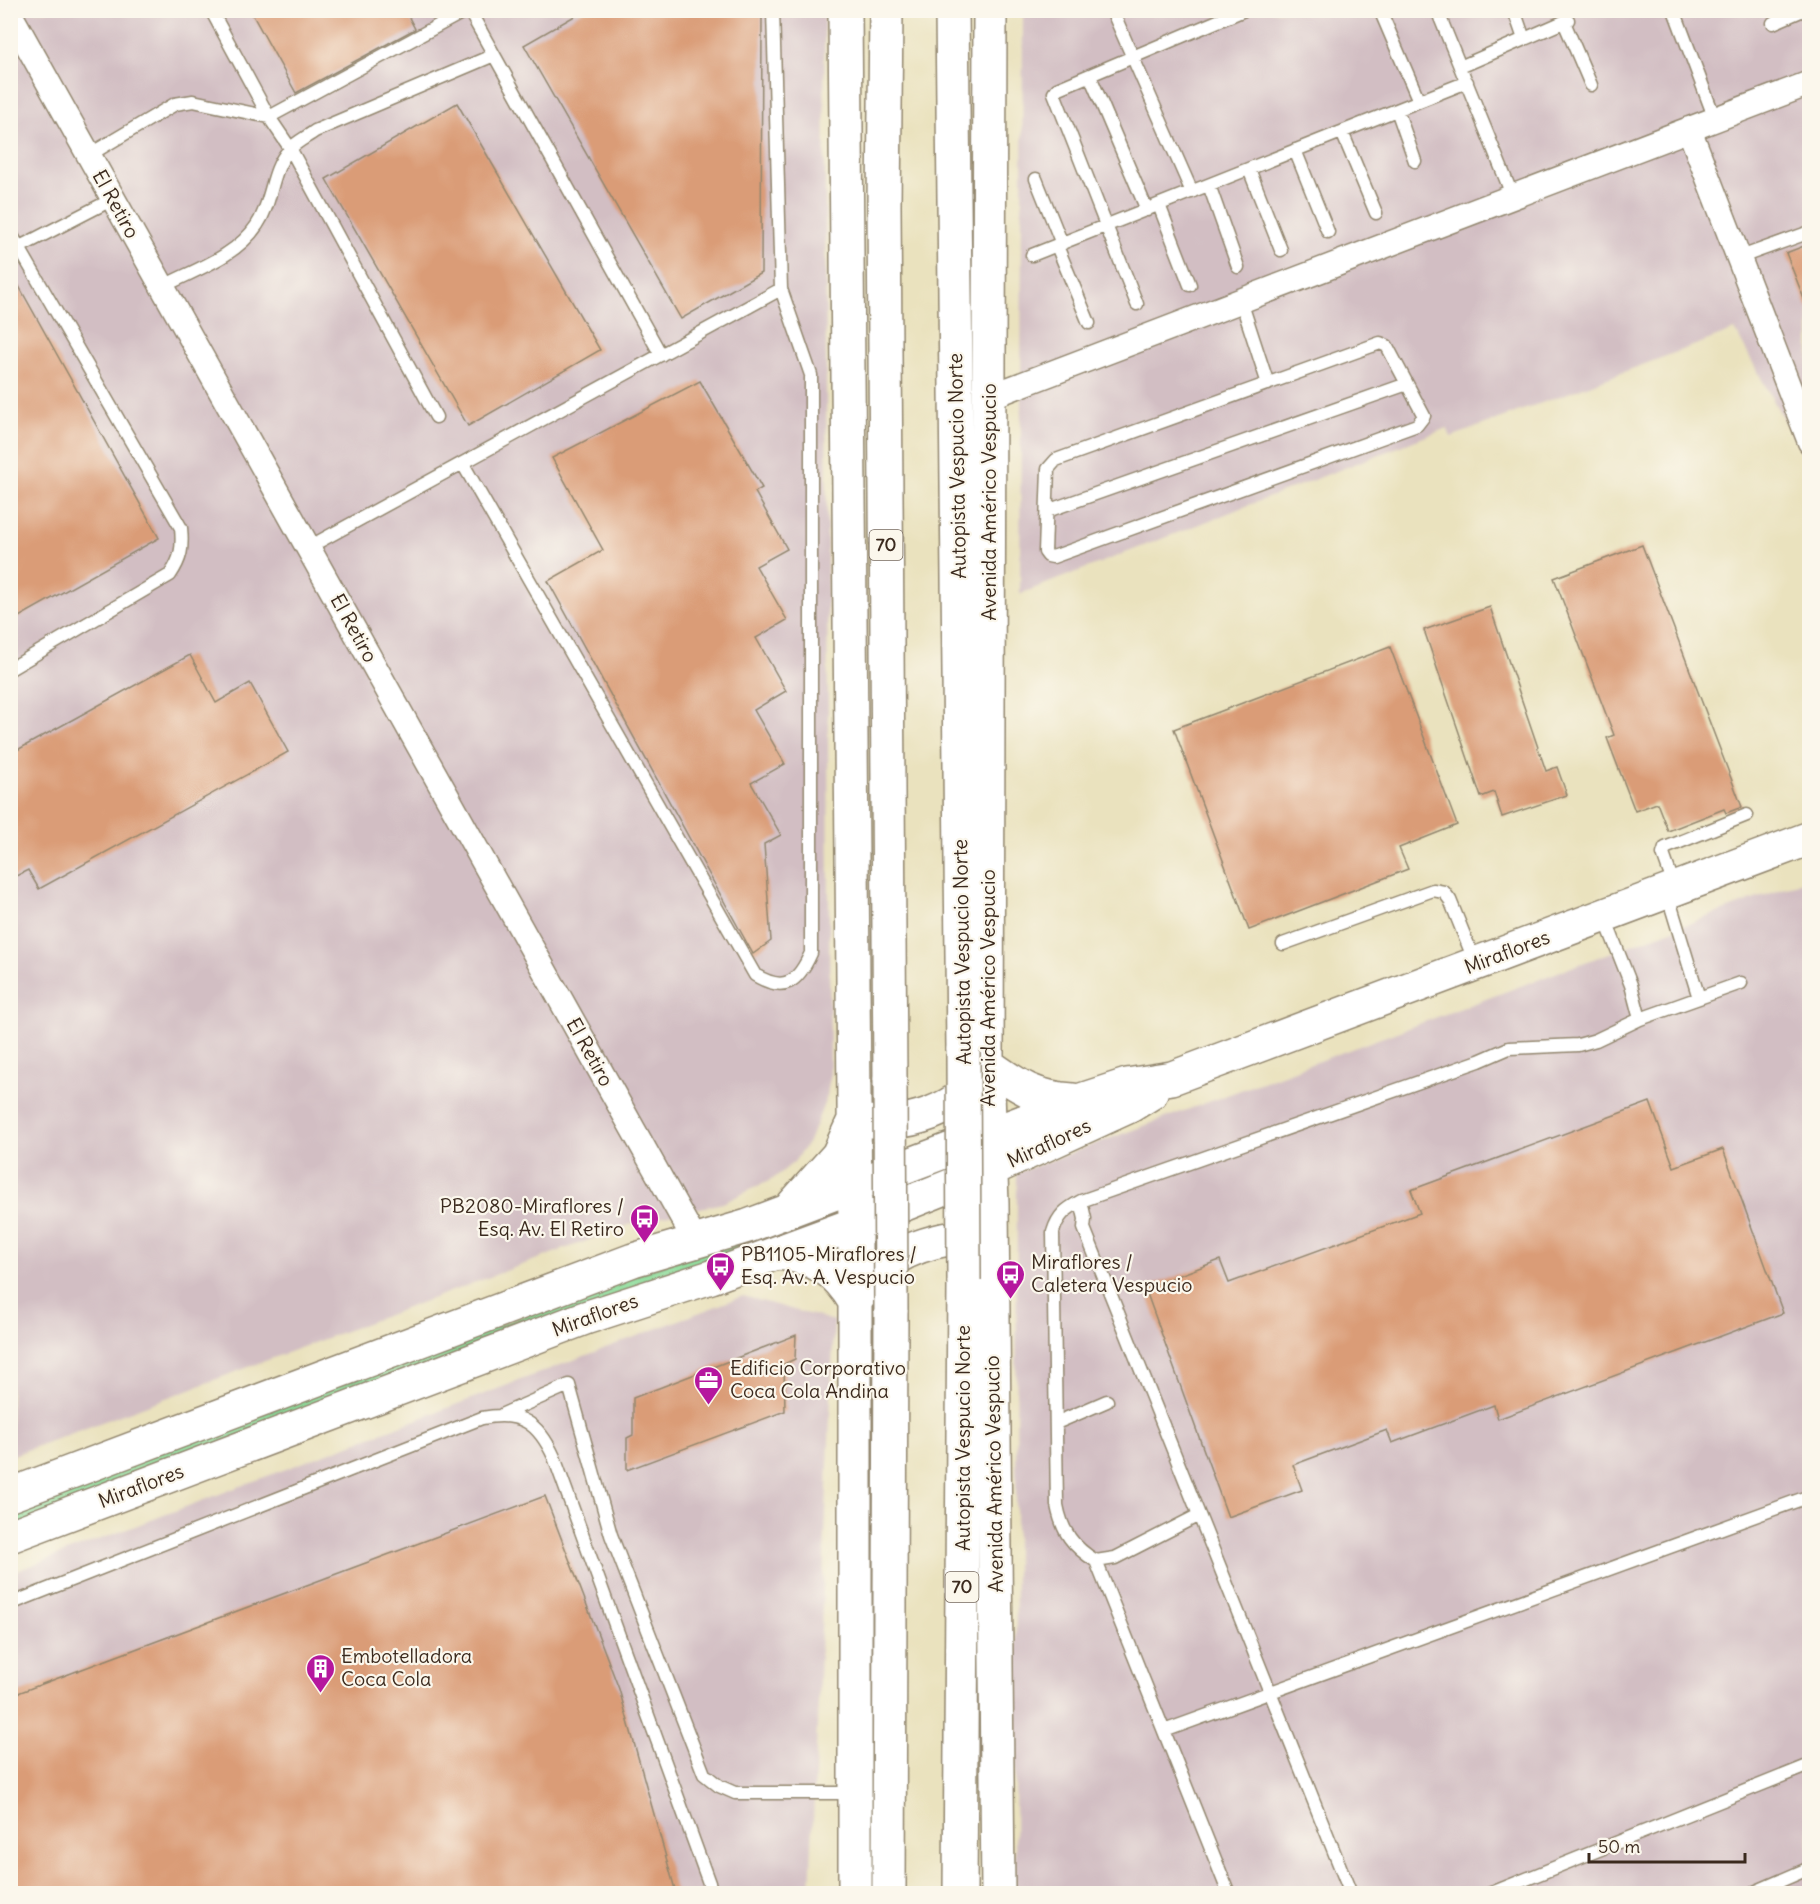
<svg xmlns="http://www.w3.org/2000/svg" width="1820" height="1904" font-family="Delius,sans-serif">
  <rect width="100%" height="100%" fill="#fbf7ec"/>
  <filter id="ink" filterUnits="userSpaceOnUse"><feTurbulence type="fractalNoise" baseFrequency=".0167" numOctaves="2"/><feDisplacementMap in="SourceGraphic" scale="12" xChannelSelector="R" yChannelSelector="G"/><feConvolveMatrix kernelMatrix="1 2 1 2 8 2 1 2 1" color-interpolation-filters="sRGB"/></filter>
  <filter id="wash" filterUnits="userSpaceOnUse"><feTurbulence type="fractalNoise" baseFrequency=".008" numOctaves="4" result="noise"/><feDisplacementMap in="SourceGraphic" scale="24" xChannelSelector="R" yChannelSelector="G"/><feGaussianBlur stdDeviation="1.35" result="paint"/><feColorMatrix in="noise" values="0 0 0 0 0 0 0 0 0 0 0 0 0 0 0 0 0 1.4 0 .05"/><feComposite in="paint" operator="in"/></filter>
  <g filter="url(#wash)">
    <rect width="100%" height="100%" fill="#eae2be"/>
    <!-- industrial -->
    <path fill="#d2bec3" d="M11 11H824L830 1074 827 1096 810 1139 794 1162 773 1179 723 1203 637 1222 11 1456Z
      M1023 11H1809V466L1735 330 1451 437 1447 428 1020 594Z
      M1809 879V1893L1015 1894 1017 1173Z
      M743 1296 834 1321 810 1893 11 1894V1573Z"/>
    <!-- green -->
    <path fill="#8bdb9a" stroke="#63825c" stroke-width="1.5" d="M842 1198 843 1219 11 1530V1507Z"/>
    <g id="blocks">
      <!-- building -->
      <path fill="#da9c77" d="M250 10H405L415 29 296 93Z
        M585 10H762L761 273 681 319 524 45Z
        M457 103 600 350 468 426 326 179Z
        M1809 244V309H1808L1786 253Z
        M10 270 159 538 10 622Z
        M700 381 762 488 755 492 787 549 756 566 787 620 756 638 786 691 754 710 785 764 751 783 781 835 764 844 771 941 753 954 548 581 603 550 552 458Z
        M1642 545 1742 807 1726 813 1724 809 1668 831 1657 803 1635 811 1607 738 1614 735 1554 578Z
        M1490 607 1546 771 1557 767 1567 795 1502 817 1494 792 1481 797 1424 630Z
        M1390 647 1457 825 1399 848 1408 869 1249 930 1174 729Z
        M190 655 216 703 250 683 288 752 39 889 28 870 10 879V754Z
        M1650 1102 1674 1167 1723 1149 1783 1313 1498 1419 1494 1405 1392 1443 1387 1430 1293 1465 1302 1490 1228 1517 1145 1288 1220 1260 1229 1283 1420 1213 1411 1190Z
        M796 1335 795 1359 784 1364 785 1411 627 1470V1438L633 1435V1398Z
        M545 1496 619 1689 676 1893H10V1696Z"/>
    </g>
  </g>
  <g filter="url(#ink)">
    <use href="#blocks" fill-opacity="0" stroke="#92866e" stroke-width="1.5"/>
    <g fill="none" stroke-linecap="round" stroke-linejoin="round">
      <defs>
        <path id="lane" d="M211 10 269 117 290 148 436 417
          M469 10 661 355
          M1112 10 1192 192
          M1380 10 1419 101
          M1437 10 1513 197
          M1514 10 1524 39
          M1674 10 1715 119
          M1564 22 1591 85
          M1773 23 1803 10
          M1460 67 1568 20
          M1090 76 1147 210
          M1397 110 1415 161
          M1342 132 1376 213
          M1295 150 1328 232
          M89 155 175 104 193 101 269 117 467 10
          M1249 169 1281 250
          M1036 179 1062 244
          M1209 185 1238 267
          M1159 205 1190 285
          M10 232 181 528C183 548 181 559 170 575L10 669
          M1057 246 1089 323
          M10 252 113 199
          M1032 255 1467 82
          M1738 258 1810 232
          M162 287C194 270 236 257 257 225 273 202 270 171 289 150 296 142 307 137 315 131L494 55
          M1241 301 1268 384
          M1137 304 1054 93 1057 89 1244 10
          M1380 343 1387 346 1424 416 1417 425 1053 557 1048 556 1045 552 1048 469 1056 460Z
          M463 464 755 975C785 993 798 982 811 953V375L781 289 773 10
          M1047 511 1407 384
          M309 547 781 289
          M1675 888 1663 854 1665 848 1747 815
          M1667 893 1699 998
          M1604 916 1631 985 1640 1019
          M1283 944 1433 890 1444 892 1450 900 1475 962
          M1081 1201C1066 1209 1058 1215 1053 1232L1057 1505C1062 1532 1073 1547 1096 1561L1229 1894
          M503 1414 569 1385 611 1535 704 1774 719 1786 735 1793H854
          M1056 1423 1107 1401
          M1096 1561 1115 1558 1199 1515
          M10 1604 482 1418C521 1411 538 1422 554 1457L713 1894
          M1164 1731 1810 1496
          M1351 1894 1084 1228 1085 1219 1081 1201 1479 1061 1509 1048 1578 1045 1596 1040 1640 1019 1741 983
          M1489 1894 1810 1765
          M1750 1894 1810 1868"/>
        <path id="street" d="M10 14 696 1242
          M1689 129 1810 442
          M989 397 1810 83"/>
        <path id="secondary" d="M845 10 855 1224V1894
          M990 10 987 1064 992 1204 998 1894
          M793 1205 838 1155 854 1120C902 1130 966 1111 987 1064 1018 1086 1034 1098 1073 1100
          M779 1253C815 1257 837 1271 855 1302 863 1290 871 1278 881 1269 906 1246 960 1229 991 1243
          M10 1495 633 1260 748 1226 1078 1101 1127 1085 1172 1078 1810 838
          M10 1536 585 1318 711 1277 855 1224 990 1170 1130 1106 1151 1093"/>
        <path id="highway" d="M886 10 884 205 890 1080
          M952 10 963 1050
          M889 1894 891 1310
          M960 1894 964 1281"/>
      </defs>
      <!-- lane casing -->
      <use href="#lane" stroke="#92866e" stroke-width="15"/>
      <!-- street casing -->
      <use href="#street" stroke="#92866e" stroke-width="27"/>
      <!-- secondary casing -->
      <use href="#secondary" stroke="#92866e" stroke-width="36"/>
      <!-- highway casing -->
      <use href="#highway" stroke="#92866e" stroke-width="36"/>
      <!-- lane -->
      <use href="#lane" stroke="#fff" stroke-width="12"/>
      <!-- street -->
      <use href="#street" stroke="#fff" stroke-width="24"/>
      <!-- secondary -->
      <use href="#secondary" stroke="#fff" stroke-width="33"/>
      <!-- highway -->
      <use href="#highway" stroke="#fff" stroke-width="33"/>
      <defs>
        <path id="highway-bridge" d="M963 1050 964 1281
          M890 1080 891 1310"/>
      </defs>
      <!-- highway-bridge casing -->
      <use href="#highway-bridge" stroke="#92866e" stroke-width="36" stroke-linecap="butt"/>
      <!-- highway-bridge -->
      <use href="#highway-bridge" stroke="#fff" stroke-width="33"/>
    </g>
  </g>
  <!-- icons -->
  <defs>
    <symbol id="bus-pin" viewBox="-11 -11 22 30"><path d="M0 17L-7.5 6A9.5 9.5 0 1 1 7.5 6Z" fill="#b5179e" stroke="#fbf7ec"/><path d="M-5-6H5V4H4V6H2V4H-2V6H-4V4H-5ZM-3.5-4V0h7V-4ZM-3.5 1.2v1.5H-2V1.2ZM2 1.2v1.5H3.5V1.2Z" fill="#fff"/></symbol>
    <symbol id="office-pin" viewBox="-11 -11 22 30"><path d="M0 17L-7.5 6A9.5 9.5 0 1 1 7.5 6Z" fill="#b5179e" stroke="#fbf7ec"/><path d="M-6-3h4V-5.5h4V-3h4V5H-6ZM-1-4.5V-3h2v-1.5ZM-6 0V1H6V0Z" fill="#fff"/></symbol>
    <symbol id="building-pin" viewBox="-11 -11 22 30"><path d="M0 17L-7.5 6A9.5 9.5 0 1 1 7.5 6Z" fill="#b5179e" stroke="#fbf7ec"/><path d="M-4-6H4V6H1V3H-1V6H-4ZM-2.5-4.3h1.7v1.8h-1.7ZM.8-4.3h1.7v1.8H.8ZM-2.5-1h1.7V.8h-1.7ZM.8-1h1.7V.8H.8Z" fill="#fff"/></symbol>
  </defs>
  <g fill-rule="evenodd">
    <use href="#bus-pin" x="628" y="1202" width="33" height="45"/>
    <use href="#bus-pin" x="704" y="1250" width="33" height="45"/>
    <use href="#bus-pin" x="994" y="1258" width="33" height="45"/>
    <use href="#office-pin" x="692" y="1364" width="33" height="45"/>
    <use href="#building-pin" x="304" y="1652" width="33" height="45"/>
  </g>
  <g text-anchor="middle" stroke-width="4.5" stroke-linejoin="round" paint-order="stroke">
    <!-- shield labels -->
    <g fill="#fbf7ec" stroke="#75685c" stroke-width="1.5">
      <rect x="869.5" y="530" width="33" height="30" rx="4.5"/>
      <rect x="945.5" y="1572" width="33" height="30" rx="4.5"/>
    </g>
    <g font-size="18" font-weight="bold" fill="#3b2a1e">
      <text x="886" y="551">70</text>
      <text x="962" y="1593">70</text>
    </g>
    <!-- street labels -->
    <g font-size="20" fill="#3b2a1e" stroke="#fbf7ec">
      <text transform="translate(116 204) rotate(61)" y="7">El Retiro</text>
      <text transform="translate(957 466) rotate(-91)" y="7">Autopista Vespucio Norte</text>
      <text transform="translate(989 502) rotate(-90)" y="7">Avenida Américo Vespucio</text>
      <text transform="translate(354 628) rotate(61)" y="7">El Retiro</text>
      <text transform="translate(962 952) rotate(-91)" y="7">Autopista Vespucio Norte</text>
      <text transform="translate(1507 952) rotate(-21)" y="7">Miraflores</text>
      <text transform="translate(988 988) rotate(-90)" y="7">Avenida Américo Vespucio</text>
      <text transform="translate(590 1052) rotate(61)" y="7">El Retiro</text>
      <text transform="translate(1049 1143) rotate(-25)" y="7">Miraflores</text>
      <text transform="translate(595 1315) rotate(-20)" y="7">Miraflores</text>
      <text transform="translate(963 1438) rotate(-90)" y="7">Autopista Vespucio Norte</text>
      <text transform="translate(994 1474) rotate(-91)" y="7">Avenida Américo Vespucio</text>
      <text transform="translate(141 1486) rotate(-21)" y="7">Miraflores</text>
    </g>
    <!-- poi labels -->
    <g font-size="20" fill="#3b2a1e" stroke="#fbf7ec" text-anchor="start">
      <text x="624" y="1213" text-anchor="end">PB2080-Miraflores /<tspan x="624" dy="23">Esq. Av. El Retiro</tspan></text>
      <text x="741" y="1261">PB1105-Miraflores /<tspan x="741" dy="23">Esq. Av. A. Vespucio</tspan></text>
      <text x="1031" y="1269">Miraflores /<tspan x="1031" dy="23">Caletera Vespucio</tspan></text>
      <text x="730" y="1375">Edificio Corporativo<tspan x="730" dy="23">Coca Cola Andina</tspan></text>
      <text x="341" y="1663">Embotelladora<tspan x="341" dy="23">Coca Cola</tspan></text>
    </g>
  </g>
  <!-- margin -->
  <rect width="1820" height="1904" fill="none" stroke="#fbf7ec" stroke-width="36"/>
  <!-- scale -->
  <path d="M1589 1853v9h156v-9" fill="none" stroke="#3b2a1e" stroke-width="3"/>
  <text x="1598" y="1853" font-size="18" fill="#3b2a1e" stroke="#fbf7ec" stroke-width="4.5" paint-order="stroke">50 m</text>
</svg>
